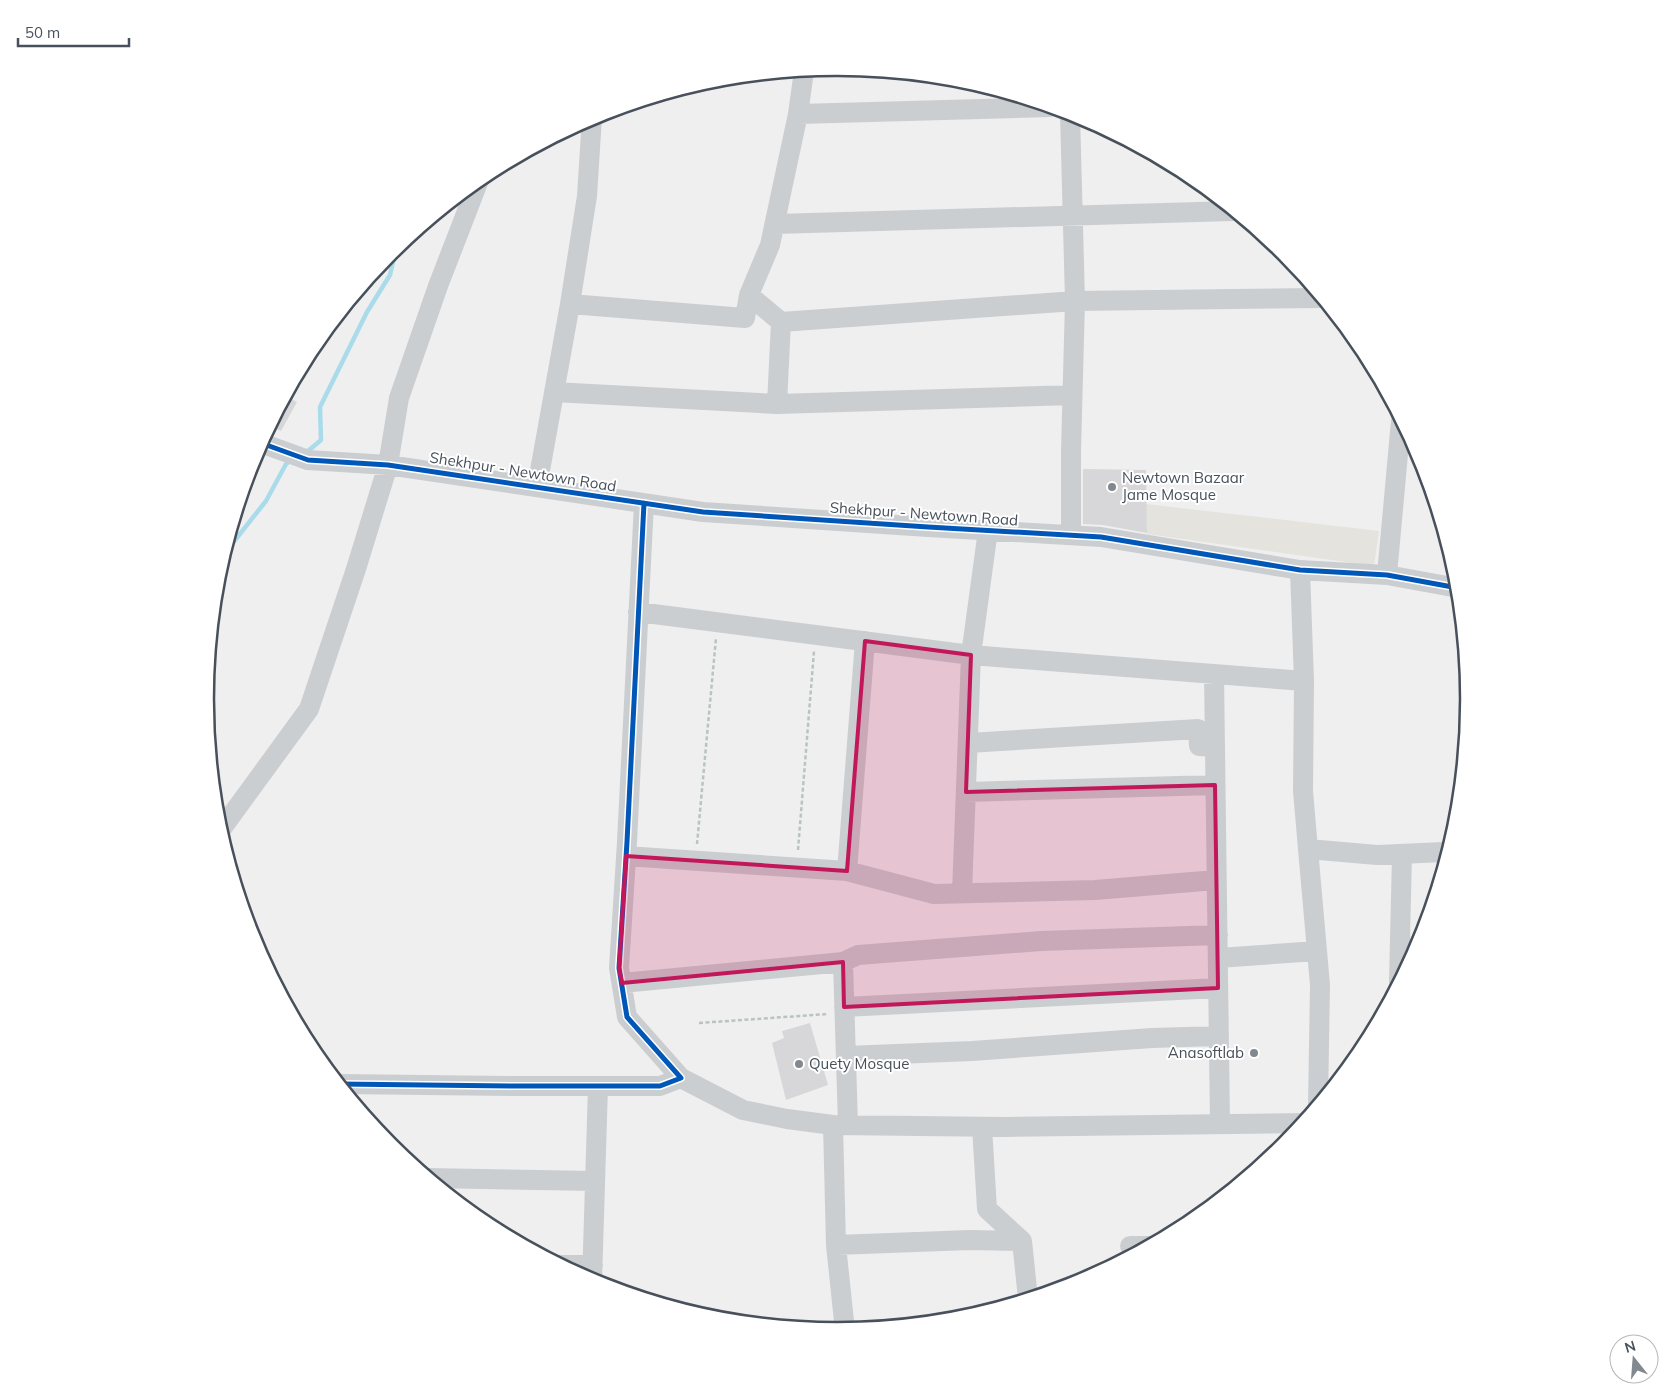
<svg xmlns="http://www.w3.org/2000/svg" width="1674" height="1399" font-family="Mulish,sans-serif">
  <rect width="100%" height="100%" fill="#f0efef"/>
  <!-- commercial -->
  <path fill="#e4e3dd" d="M1146 504 1379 531 1374 566 1147 534Z"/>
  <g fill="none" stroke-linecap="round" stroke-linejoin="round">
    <!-- stream -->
    <path stroke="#a9dbeb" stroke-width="4.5" d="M307 452 321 440 320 407 367 312 390 275 396 248
      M224 554 266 501 286 464 292 460"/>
  </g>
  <!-- building -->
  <path fill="#d7d7d9" d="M286 396 297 402 281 431 270 426Z
    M1083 469 1146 470 1147 533 1103 525 1083 524Z
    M810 1023 828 1085 786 1100 772 1043 784 1038 782 1031Z"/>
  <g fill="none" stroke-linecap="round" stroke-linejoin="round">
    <!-- path -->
    <path stroke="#b9c4c1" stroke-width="2.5" stroke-dasharray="4 2.5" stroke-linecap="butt" d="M697 844 716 638
      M798 850 814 651
      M699 1023 828 1014"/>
    <!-- minor -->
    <path stroke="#cbced0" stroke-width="20" d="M804 71 798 114 1050 107
      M1070 113 1075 301 1071 451V535
      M798 114 770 245 749 295 781 322 777 404 1072 395
      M592 117 587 196 570 304 745 318 749 295
      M775 224 1233 211
      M781 322 1075 301 1321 298
      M554 392 777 404
      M261 443 308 460 388 465 703 512 928 527 1101 537 1300 570 1387 575 1458 588
      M537 487 570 304
      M1387 575 1401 421
      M638 612 971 655 988 530
      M1214 674 1220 1124
      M1304 681 1303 791 1308 849 1377 855 1444 852 1447 854
      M968 743 1198 729 1199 746 1215 747
      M966 792 1215 785
      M220 831 309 709 356 569 388 465 399 398 438 286 479 180
      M1308 849 1320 985 1318 1105
      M626 856 847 871 934 894 1095 890 1216 880
      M847 871 865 641
      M962 893 971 655 1304 681 1300 570
      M1218 958 1317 951
      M843 962 858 955 1041 941 1218 935
      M1399 982 1402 854
      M622 983 843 962 848 1125
      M844 1007 1218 988
      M846 1056 972 1051 1152 1038 1219 1036
      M681 1078 743 1110 787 1119 833 1125 1005 1127 1303 1123
      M339 1084 515 1086H660L681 1078 627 1017 619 968 627 842 644 503
      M833 1125 836 1245 845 1331
      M982 1127 987 1209 1022 1241 1028 1299
      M428 1178 595 1181
      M836 1245 970 1240 1022 1241
      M1130 1246H1149
      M561 1265H593
      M592 1282 598 1086"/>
    <defs>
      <path id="cycleway" d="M261 443 308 460 388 465 703 512 928 527 1101 537 1300 570 1387 575 1458 588
        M339 1084 515 1086H660L681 1078 627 1017 619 968 627 842 644 503"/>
    </defs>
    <!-- cycleway casing -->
    <use href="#cycleway" stroke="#fff" stroke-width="8"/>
    <!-- cycleway -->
    <use href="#cycleway" stroke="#0057b8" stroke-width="5"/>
  </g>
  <!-- marked area -->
  <path fill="#c2185b" fill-opacity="0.2" stroke="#c2185b" stroke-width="4" stroke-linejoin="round" d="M865 641 971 655 966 792 1215 785 1218 988 844 1007 843 962 622 983 619 968 626 856 847 871Z"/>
  <!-- markers -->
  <g fill="#82888f" stroke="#fff" stroke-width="2">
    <circle cx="1112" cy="487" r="5"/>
    <circle cx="1254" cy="1053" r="5"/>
    <circle cx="799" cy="1064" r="5"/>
  </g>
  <g text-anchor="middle" stroke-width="4" stroke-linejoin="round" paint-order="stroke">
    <!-- street labels -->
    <g font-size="15" fill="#47505b" stroke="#fff">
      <text transform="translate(523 472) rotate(9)" y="5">Shekhpur - Newtown Road</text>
      <text transform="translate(924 514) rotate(4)" y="5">Shekhpur - Newtown Road</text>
    </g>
    <!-- poi labels -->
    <g font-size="15" fill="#47505b" stroke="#fff" text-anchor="start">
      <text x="1122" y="483">Newtown Bazaar<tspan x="1122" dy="17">Jame Mosque</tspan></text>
      <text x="1244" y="1058" text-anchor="end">Anasoftlab</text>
      <text x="809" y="1069">Quety Mosque</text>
    </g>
  </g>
  <!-- crop -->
  <path d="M0 0H1674V1399H0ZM214 699a623 623 0 1 1 1246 0a623 623 0 1 1-1246 0Z" fill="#fff" fill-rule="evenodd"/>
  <path fill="none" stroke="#47505b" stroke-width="2.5" d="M214 699a623 623 0 1 1 1246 0a623 623 0 1 1-1246 0Z"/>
  <!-- north arrow -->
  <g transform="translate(1634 1359) rotate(343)"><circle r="24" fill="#ffffff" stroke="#b5b9bd"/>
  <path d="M0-4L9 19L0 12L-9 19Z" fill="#82888f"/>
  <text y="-8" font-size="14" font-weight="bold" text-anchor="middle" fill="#47505b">N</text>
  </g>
  <!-- scale -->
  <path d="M18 38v8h111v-8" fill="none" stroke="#47505b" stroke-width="2.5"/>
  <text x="25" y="38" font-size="15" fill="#47505b" stroke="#ffffff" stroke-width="4" paint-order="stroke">50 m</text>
</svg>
